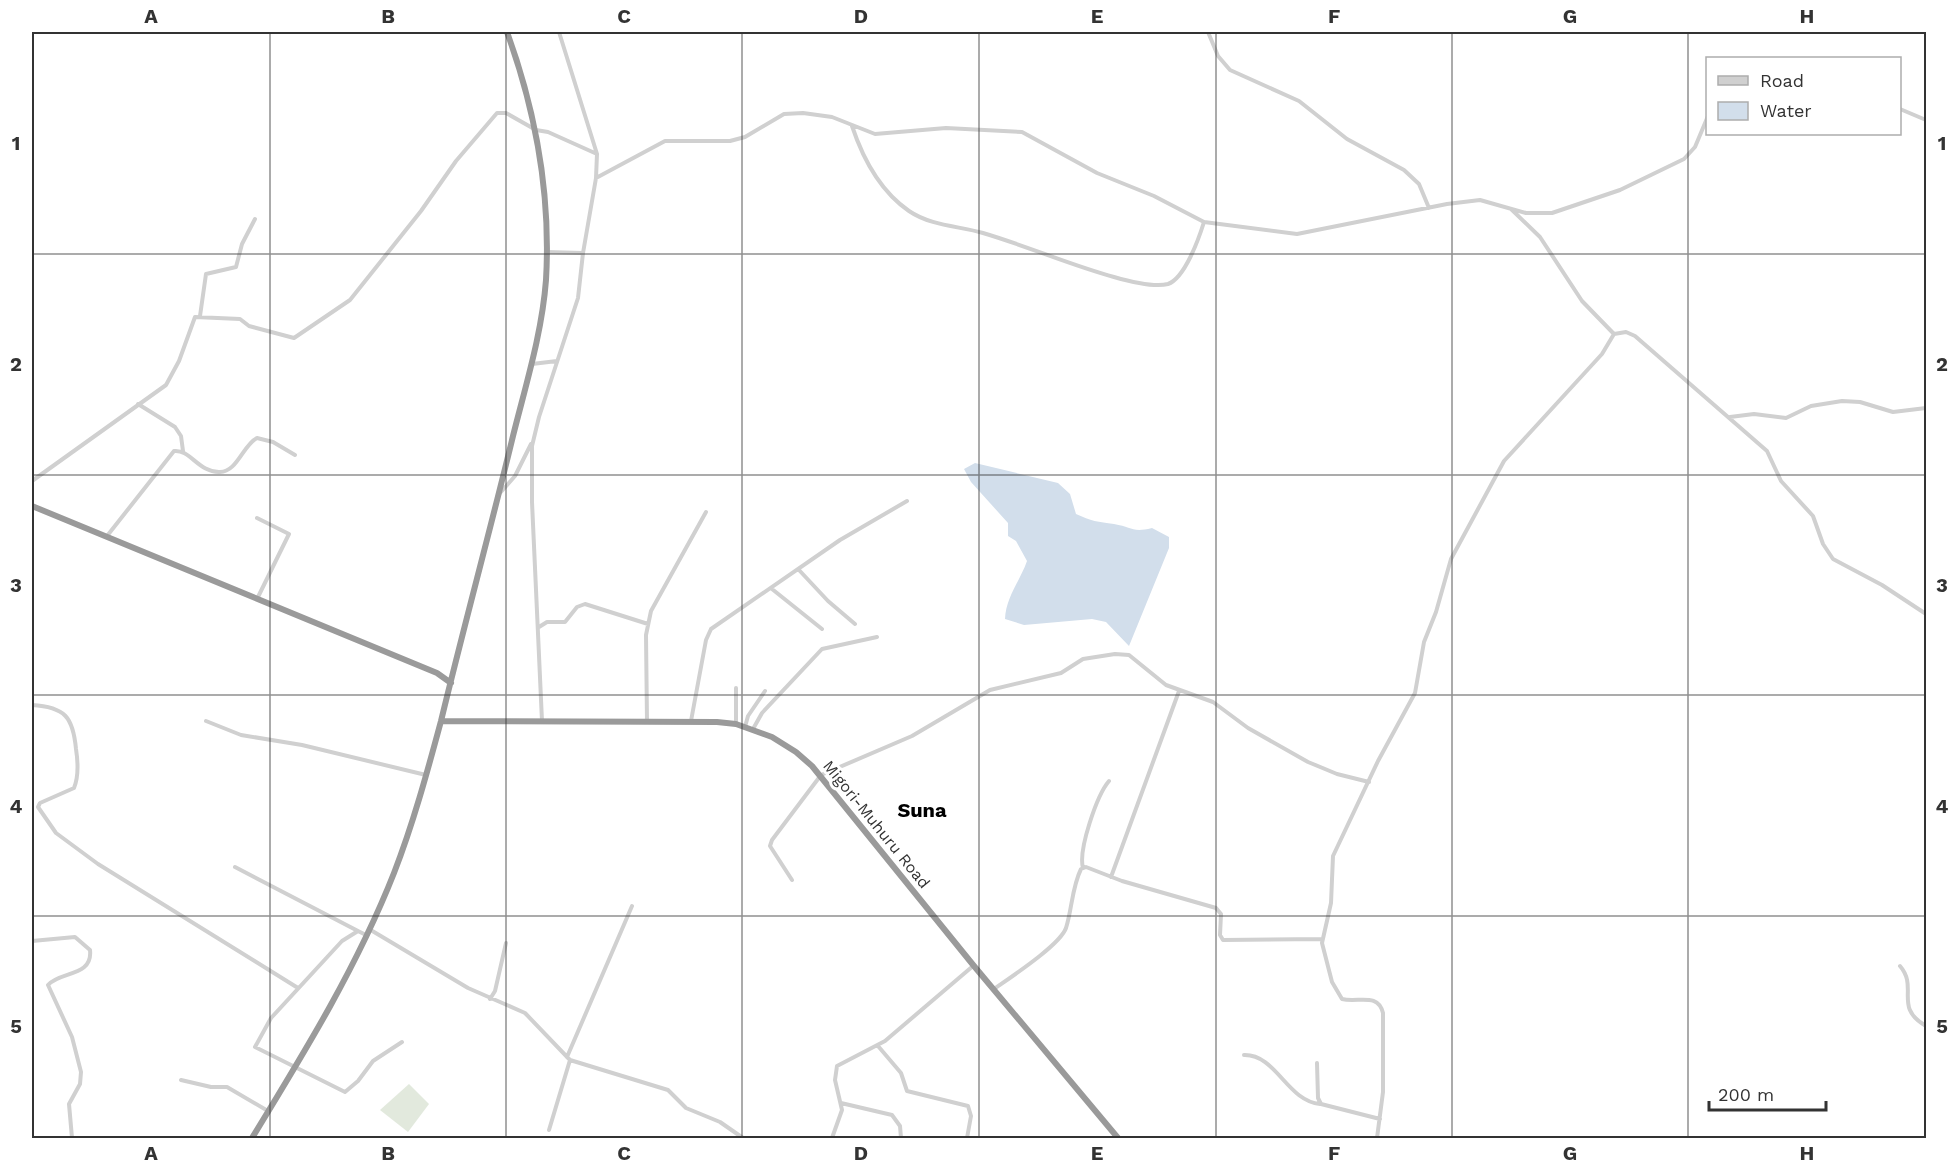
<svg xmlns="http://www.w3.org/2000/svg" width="1958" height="1170" font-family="'Work Sans',sans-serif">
  <rect width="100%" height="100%" fill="#fff"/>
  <!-- green -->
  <path fill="#e2e9dd" d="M409 1084 429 1104 408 1132 380 1110Z"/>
  <!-- water -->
  <path fill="#d2deeb" d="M975 463 1058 483 1070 494 1076 514C1091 521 1098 522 1114 524 1132 527 1132 533 1152 528L1169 537V548L1129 646 1106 622 1092 619 1024 625 1005 619C1006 597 1020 581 1027 561L1016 541 1008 536V523L971 482 964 469Z"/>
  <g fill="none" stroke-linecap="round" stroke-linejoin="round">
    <!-- minor -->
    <path stroke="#d0d0d0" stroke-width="4" d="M1208 32 1218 56 1230 70 1299 101 1347 139 1404 170 1419 184 1429 208
      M1900 109 1926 120
      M852 126C863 159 880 191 909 211 931 226 959 226 983 233 1027 246 1070 265 1114 277 1128 281 1153 288 1168 284 1185 278 1199 238 1204 222
      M596 178 665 141H730L745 137 784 114 803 113 832 117 875 134 946 128 1022 132 1097 173 1154 196 1204 222 1297 234 1447 204 1480 200 1526 213H1552L1620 190 1684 159 1695 147 1708 116
      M1511 209 1540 237 1582 301 1614 334
      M546 252 583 253 596 178 597 154 559 32
      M200 316 206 274 236 267 242 244 255 219
      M1614 334 1626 332 1635 336 1767 451 1781 481 1813 516 1823 544 1833 559 1882 585 1926 614
      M532 364 557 361
      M138 404 175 427 181 436 183 451
      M1730 417 1754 414 1786 418 1811 406 1842 401 1860 402 1893 412 1926 408
      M32 481 166 385 179 361 195 317 240 319 249 326 294 338 350 300 421 211 456 161 497 113H506L536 130 548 132 597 154
      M500 493 515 476 531 444
      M257 518 289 534 257 599
      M107 536 174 451C190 449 199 473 220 472 237 472 243 445 257 438L273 442 295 455
      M799 570 828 601 855 624
      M772 589 822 629
      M539 627 547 622H565L577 607 585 604 648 624
      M736 688V723
      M32 705C65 707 73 717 76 749 78 762 79 776 74 788L40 803 38 807 56 833 98 864 298 988
      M206 721 241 735 302 745 426 775
      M542 721 532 502V446L539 417 578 298 583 253
      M691 721 706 640 711 629 840 540 907 501
      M647 722 646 635 651 611 706 512
      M745 727 748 716 765 691
      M753 729 762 713 822 649 877 637
      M235 867 358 931
      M1083 868C1078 850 1097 795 1109 781
      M1111 877 1179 691
      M792 880 770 846 772 840 821 775 912 736 990 690 1061 673 1083 659 1115 654 1129 655 1166 685 1213 702 1248 728 1308 762 1337 774 1369 782
      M369 929 468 988 525 1013 570 1060 668 1090 686 1108 720 1122 743 1138
      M366 935 358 931 342 941 271 1018 255 1047 345 1092 358 1081 373 1061 402 1042
      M32 941 75 937 90 950C93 977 60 971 48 985L72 1037 81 1072 80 1084 69 1104 72 1138
      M1900 966C1919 988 1893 1007 1926 1026
      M994 989C1011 977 1060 945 1066 928 1072 909 1072 887 1081 869L1086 867 1122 881 1216 908 1221 914 1220 935 1223 940 1322 939
      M490 999 495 991 506 943
      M878 1046 901 1073 907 1091 968 1106 971 1116 967 1138
      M1244 1055C1276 1054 1287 1101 1320 1104
      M567 1057 632 906
      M1317 1063 1318 1098 1321 1104 1380 1119
      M181 1080 211 1087H227L268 1111
      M841 1103 892 1115 900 1126 901 1138
      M549 1130 570 1060
      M832 1138 842 1110 835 1080 837 1066 885 1041 973 966
      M1377 1138 1383 1092V1013C1378 992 1358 1003 1342 999L1332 982 1322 943 1331 903 1333 856 1378 761 1415 693 1424 642 1436 612 1451 559 1504 461 1602 354 1614 334"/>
    <!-- highway -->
    <path stroke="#9a9a9a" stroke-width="6" d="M32 506 437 673 451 683
      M441 721 717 722 736 724 772 737 796 752 812 766 974 966 1118 1138
      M252 1138C304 1053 357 967 394 873 413 824 427 773 441 721 464 626 490 531 513 436 526 384 542 333 546 280 551 194 536 112 507 32"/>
  </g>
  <!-- grid -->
  <path fill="none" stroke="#333" stroke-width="1.5" stroke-opacity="0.55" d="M270 32V1138M506 32V1138M742 32V1138M979 32V1138M1216 32V1138M1452 32V1138M1688 32V1138M32 254H1926M32 475H1926M32 695H1926M32 916H1926"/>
  <g text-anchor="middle" stroke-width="6" stroke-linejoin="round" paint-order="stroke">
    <!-- street labels -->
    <g font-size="16" fill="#333" stroke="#fff">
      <text transform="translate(877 824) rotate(51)" y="6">Migori-Muhuru Road</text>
    </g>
    <!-- quarter labels -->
    <g font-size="20" font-weight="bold" fill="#000" stroke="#fff">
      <text x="922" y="817">Suna</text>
    </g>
  </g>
  <!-- border -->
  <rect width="1958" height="1170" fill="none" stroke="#ffffff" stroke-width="66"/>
  <!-- legend -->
  <rect x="1706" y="57" width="195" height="78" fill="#ffffff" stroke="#adadad" stroke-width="1.5"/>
  <rect x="1718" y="76" width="30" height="9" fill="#d0d0d0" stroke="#adadad" stroke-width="1.5"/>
  <text x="1760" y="87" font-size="18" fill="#333333">Road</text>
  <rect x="1718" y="102" width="30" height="18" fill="#d2deeb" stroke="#adadad" stroke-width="1.5"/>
  <text x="1760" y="117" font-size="18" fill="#333333">Water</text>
  <!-- scale -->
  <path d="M1709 1101v9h117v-9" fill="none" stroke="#333333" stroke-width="3"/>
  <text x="1718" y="1101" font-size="18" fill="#333333" stroke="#ffffff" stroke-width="4.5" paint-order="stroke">200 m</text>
  <rect x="33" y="33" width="1892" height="1104" fill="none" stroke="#333" stroke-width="2"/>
  <g font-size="20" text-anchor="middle" font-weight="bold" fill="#333">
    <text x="151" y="23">A</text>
    <text x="388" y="23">B</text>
    <text x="624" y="23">C</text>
    <text x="861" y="23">D</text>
    <text x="1097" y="23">E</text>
    <text x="1334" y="23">F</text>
    <text x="1570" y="23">G</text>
    <text x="1807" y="23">H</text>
    <text x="16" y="150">1</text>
    <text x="1942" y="150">1</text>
    <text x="16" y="371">2</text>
    <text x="1942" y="371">2</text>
    <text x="16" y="592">3</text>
    <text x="1942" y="592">3</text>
    <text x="16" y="813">4</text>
    <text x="1942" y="813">4</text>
    <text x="16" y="1033">5</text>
    <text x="1942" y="1033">5</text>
    <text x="151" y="1160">A</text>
    <text x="388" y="1160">B</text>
    <text x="624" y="1160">C</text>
    <text x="861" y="1160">D</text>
    <text x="1097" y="1160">E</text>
    <text x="1334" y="1160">F</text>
    <text x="1570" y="1160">G</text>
    <text x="1807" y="1160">H</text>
  </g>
</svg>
